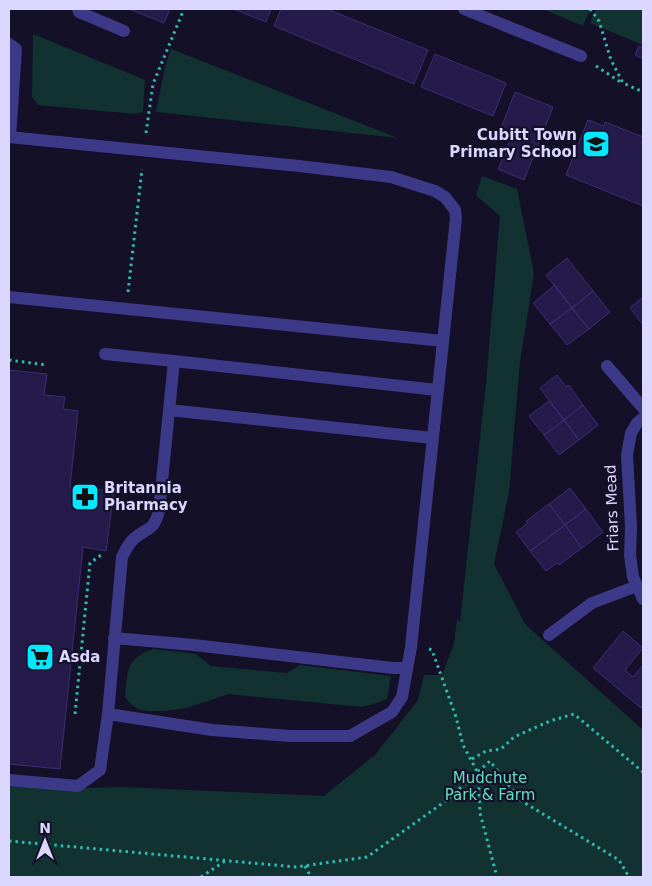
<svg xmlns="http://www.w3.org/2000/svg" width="652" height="886" font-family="'DejaVu Sans',sans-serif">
  <rect width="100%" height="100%" fill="#141028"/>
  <!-- green -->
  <path fill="#123231" d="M543 9H590L583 26Z
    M596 9H643V45L590 23Z
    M33 34 145 80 143 112 135 114 38 105 32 97Z
    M171 49 398 138 156 112 165 67Z
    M482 176 517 189 534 273 520 362 509 492 494 564 525 624 643 730V877H9V784L57 789 122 787 324 796 376 754 418 700 424 675H442L454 644 457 619 460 622 486 383 500 216 476 195Z
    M154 649 196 654 211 666 287 673 300 665 391 676 387 699 377 703 362 707 229 694 186 708 165 711H147L138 709 130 703 125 697C128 671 125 658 154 649Z"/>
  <!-- building -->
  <path fill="#241b4a" stroke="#3b2d76" d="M129 9H170L164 23Z
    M233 9H271L266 22Z
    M281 9H327L428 50 414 84 274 26Z
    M639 46 643 48V59L635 55Z
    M435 54 506 83 493 116 421 87Z
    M515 92 553 107 524 180 498 169 513 133 501 128Z
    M588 120 604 126 605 122 643 137V206L566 175Z
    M567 258 593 291 572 308 546 275Z
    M555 285 572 308 550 324 533 303Z
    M593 291 610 312 589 329 572 308Z
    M643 297V325L630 308Z
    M572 308 589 329 567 345 550 324Z
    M9 370 47 374 44 395 65 397 63 409 78 411 70 487 114 491 106 551 83 547 60 769 9 764Z
    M557 375 566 387 569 385 583 405 564 420 540 388Z
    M549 401 564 420 544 435 529 416Z
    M583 405 598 425 579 440 564 420Z
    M564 420 579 440 559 455 544 435Z
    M570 488 586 509 565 525 549 504Z
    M549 504 565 525 530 551 516 532 528 523 526 521Z
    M586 509 603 532 582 548 565 525Z
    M565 525 582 548 559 565 557 563 546 571 530 551Z
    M623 631 643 648 625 670 633 677 643 665V705L641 708 593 668Z"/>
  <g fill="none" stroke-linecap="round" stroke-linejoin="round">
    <!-- path -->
    <path stroke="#2ebcb2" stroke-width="3" stroke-dasharray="2.5 4" stroke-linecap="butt" d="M590 9 599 21 611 60 623 83 643 92
      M596 66 622 83
      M146 133 153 84 184 9
      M128 292 142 169
      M9 360 46 365
      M429 649 432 650 456 717 463 745 478 773 480 813 497 877
      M75 714 90 563 104 553
      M472 759 486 751 501 749 514 737 550 721 574 714 643 772
      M465 783 468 777 471 778 490 761 520 800 619 860 629 877
      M9 841 296 867 367 857 447 800 471 778
      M305 866 311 877
      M201 877 225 861"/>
    <!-- service -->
    <path stroke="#3c3a88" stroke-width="12" d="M78 9 79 12 124 31
      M9 44 16 49 10 137
      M9 137 299 166 391 177 435 191 445 197 455 210 456 218 411 647 402 697 392 712 350 736H290L212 730 108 714
      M9 297 443 341
      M105 354 174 361
      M607 366 643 408
      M169 410 432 438
      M549 635 592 603 637 586
      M114 638 194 645 393 668H407
      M9 780 78 786 100 770 108 714 122 557C126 549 129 542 136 537 149 527 154 530 159 511L174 361 437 390"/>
    <!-- minor -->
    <path stroke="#3c3a88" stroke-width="12" d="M464 9 581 56
      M643 418 637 423 631 433 627 455 631 527 630 555 633 577 643 599"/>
  </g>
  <!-- icons -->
  <defs>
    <symbol id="school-square" viewBox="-11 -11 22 22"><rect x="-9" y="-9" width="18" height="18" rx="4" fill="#03e8ff" stroke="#141028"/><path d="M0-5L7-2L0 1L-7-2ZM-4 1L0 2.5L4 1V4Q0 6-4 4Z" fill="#111"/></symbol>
    <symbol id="pharmacy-square" viewBox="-11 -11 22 22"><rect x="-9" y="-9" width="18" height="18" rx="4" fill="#03e8ff" stroke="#141028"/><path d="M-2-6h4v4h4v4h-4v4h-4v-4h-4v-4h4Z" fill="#111"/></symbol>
    <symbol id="supermarket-square" viewBox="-11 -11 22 22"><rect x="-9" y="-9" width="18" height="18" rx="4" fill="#03e8ff" stroke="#141028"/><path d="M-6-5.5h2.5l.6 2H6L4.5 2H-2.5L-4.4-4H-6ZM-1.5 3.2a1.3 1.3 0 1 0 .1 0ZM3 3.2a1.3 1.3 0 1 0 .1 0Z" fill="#111"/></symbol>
  </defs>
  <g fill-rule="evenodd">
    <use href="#school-square" x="580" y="128" width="32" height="32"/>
    <use href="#pharmacy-square" x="69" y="481" width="32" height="32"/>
    <use href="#supermarket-square" x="24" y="641" width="32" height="32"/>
  </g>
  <g text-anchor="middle" stroke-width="4.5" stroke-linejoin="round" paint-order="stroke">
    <!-- poi labels -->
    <g font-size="15" font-weight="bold" fill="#dbd7ff" stroke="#141028" text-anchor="start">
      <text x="577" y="140" text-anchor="end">Cubitt Town<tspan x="577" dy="17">Primary School</tspan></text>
      <text x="104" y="493">Britannia<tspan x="104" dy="17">Pharmacy</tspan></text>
      <text x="59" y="662">Asda</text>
    </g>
    <!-- street labels -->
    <g font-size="15" fill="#dbd7ff" stroke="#141028">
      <text transform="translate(612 508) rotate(-92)" y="5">Friars Mead</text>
    </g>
    <!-- park labels -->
    <g font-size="15" fill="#60e2c0" stroke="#141028">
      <text x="490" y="783">Mudchute<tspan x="490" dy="17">Park &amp; Farm</tspan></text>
    </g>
  </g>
  <!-- border -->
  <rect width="652" height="886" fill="none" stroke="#dbd7ff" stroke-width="20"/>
  <!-- north arrow -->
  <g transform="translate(45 841)" stroke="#141028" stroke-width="4" paint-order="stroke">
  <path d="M0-4L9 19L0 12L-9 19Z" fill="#dbd7ff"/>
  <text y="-8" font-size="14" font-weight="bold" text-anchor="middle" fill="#dbd7ff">N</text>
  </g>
</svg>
